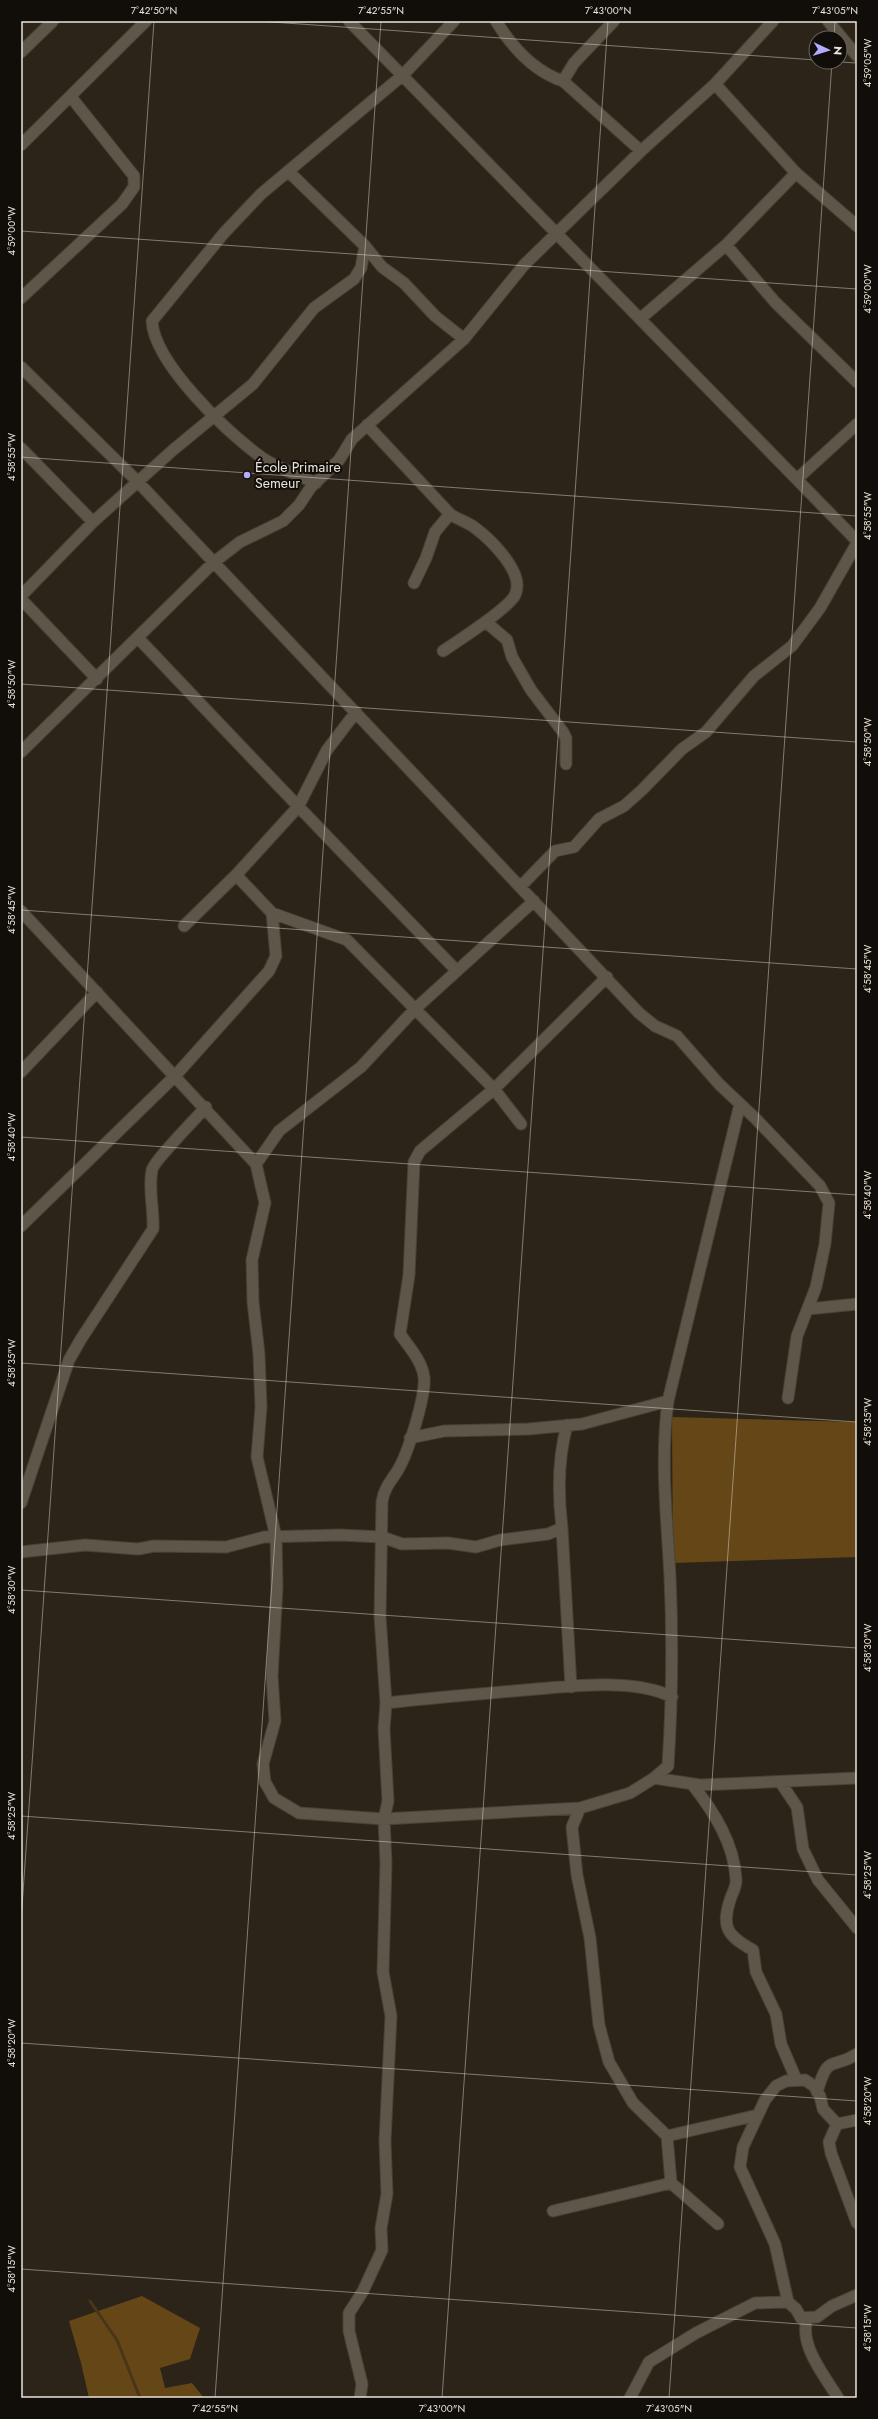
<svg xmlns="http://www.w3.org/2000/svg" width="878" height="2419" font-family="Jost,sans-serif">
  <rect width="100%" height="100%" fill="#2c2419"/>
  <!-- green -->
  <path fill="#654717" d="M672 1417 857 1422V1557L673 1563Z
    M142 2296 200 2328 190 2359 160 2368 165 2388 192 2383 204 2398H89L81 2363 69 2321Z"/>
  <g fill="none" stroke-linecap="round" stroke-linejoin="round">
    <!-- stream -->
    <path stroke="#493619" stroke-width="3" d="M90 2301 117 2340 140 2398"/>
    <defs>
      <path id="minor" d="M349 21 857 541
        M496 21C512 47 533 71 563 81
        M614 21 574 63 563 81 641 151
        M828 21 857 56
        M21 52 53 21
        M715 84 796 173 857 226
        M21 145 146 21
        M289 172 365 246 382 267 404 283 435 316 464 339
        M726 245 775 302 857 382
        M21 298 122 204 134 187V176L71 97
        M640 319 726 245 796 173
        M21 367 138 482 639 1013 655 1026 677 1036 719 1084 755 1118 820 1186 829 1203 825 1244 816 1287 797 1336 788 1398
        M367 425 450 514 435 532 426 558 414 583
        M21 448 93 522
        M797 479 857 424
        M316 483C298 475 277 468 261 457 227 432 154 363 152 321L224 233 261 194 403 75 454 21
        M21 596 93 522 173 450 253 384 314 308 354 279 361 268 365 246
        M21 599 97 679
        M486 622 507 640 512 657 531 690 563 732 566 738V764
        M139 639C244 750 350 861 457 971
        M443 651C458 641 508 609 515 595 526 573 490 539 474 527 467 522 457 519 450 514
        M21 752 213 563 240 542 283 521 299 505 311 487 339 460 352 439 464 339 524 265 641 151 715 84 773 21
        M521 886 555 851 574 847 599 819 624 806 642 790 682 749 706 732 754 676 792 646 820 608 857 543
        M21 911 256 1164 265 1203 252 1260 253 1302 259 1354 261 1407 257 1457 276 1537 277 1587 272 1676 275 1721 263 1764 265 1782 274 1798 299 1813 384 1819 580 1808 630 1793 654 1778 668 1766C672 1703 673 1641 670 1577 667 1519 660 1460 668 1401L740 1104
        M272 913 347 940 494 1089 521 1124
        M184 926 236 875 298 807 327 750 356 712
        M21 1072 97 992
        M256 1164 279 1131 361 1067 415 1009 534 901
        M21 1226 175 1076 269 971 276 956 272 913 236 875
        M808 1309 857 1304
        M410 1438 444 1431 529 1429 582 1424 668 1401
        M21 1503 69 1360 81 1339 153 1229C154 1209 148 1189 152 1170 153 1162 197 1117 206 1107
        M562 1528 571 1687
        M21 1552 85 1545 138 1549 154 1546 226 1547 264 1537 340 1535 382 1537 402 1544 448 1543 476 1547 500 1540 548 1534 562 1528C558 1495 558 1458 567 1425
        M386 1703C432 1698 478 1694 525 1690 568 1687 634 1677 672 1697
        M654 1778 700 1785 857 1778
        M781 1783 797 1807 803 1849 818 1880 857 1928
        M692 1784C714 1812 734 1843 736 1879 737 1885 733 1892 731 1897 721 1927 726 1935 753 1950L756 1972 776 2014 781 2044 796 2079
        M580 1808 572 1827 577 1875 590 1938 599 2025 609 2062 633 2103 667 2136 671 2183 718 2224
        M817 2092C829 2052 830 2071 857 2054
        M857 2120 837 2124 823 2109 820 2096 814 2086 805 2080 786 2081 776 2086 765 2100 743 2147 740 2167 775 2244 788 2302 796 2309 801 2318 817 2317 832 2306 857 2295
        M837 2124 829 2142 831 2153 857 2223
        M667 2136 758 2115
        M553 2211 671 2183
        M807 2319C799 2346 825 2376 838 2398
        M360 2398 362 2384 349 2331V2313L363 2291 382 2250 381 2228 387 2194 385 2141 391 2016 383 1972 386 1863 384 1819 388 1801 384 1729 386 1703 380 1616 382 1502C384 1488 391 1481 398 1470 408 1453 426 1396 424 1377 422 1361 409 1347 400 1334L409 1275 414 1162 420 1151 494 1089 607 977
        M630 2398 649 2362 696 2333 755 2303 788 2302"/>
    </defs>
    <!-- minor casing -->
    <use href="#minor" stroke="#474138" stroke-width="13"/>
    <!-- minor -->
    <use href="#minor" stroke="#5f564a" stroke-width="11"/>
  </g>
  <!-- ticks -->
  <path fill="none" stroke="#eae4dd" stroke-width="1" stroke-opacity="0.45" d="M257 21 816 60M834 38 835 21M840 62 857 63M21 231 857 289M21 457 857 516M21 684 857 742M21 910 857 969M21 1137 857 1195M21 1363 857 1422M21 1590 857 1648M21 1816 857 1875M21 1921 154 21M21 2043 857 2101M21 2269 857 2328M215 2398 381 21M442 2398 608 21M669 2398 832 62"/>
  <!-- markers -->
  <circle fill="#b1adfa" stroke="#110e09" stroke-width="1.5" cx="247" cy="475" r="4"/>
  <g text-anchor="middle" stroke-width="4" stroke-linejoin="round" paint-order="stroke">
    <!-- poi labels -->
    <g font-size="14" fill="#eae4dd" stroke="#110e09" text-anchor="start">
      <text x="255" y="472">École Primaire<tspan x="255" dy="16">Semeur</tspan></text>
    </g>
  </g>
  <!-- border -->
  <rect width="878" height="2419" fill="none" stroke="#110e09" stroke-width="44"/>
  <!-- north arrow -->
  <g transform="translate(828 50) rotate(94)"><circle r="19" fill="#110e09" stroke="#68645e"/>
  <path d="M0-3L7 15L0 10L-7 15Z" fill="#b1adfa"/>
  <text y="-6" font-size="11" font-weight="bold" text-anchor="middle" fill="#eae4dd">N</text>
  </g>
  <rect x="22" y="22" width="834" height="2375" fill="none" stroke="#eae4dd" stroke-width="1.5"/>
  <g font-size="10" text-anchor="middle" fill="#eae4dd">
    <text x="154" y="14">7°42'50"N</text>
    <text x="381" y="14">7°42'55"N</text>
    <text x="608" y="14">7°43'00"N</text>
    <text x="835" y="14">7°43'05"N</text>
    <text transform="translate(867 63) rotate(-90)" y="4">4°59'05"W</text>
    <text transform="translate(11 231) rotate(-90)" y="4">4°59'00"W</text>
    <text transform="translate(867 289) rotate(-90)" y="4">4°59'00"W</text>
    <text transform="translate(11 457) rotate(-90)" y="4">4°58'55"W</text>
    <text transform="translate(867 516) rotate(-90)" y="4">4°58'55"W</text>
    <text transform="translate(11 684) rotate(-90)" y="4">4°58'50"W</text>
    <text transform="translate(867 742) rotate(-90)" y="4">4°58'50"W</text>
    <text transform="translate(11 910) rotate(-90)" y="4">4°58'45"W</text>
    <text transform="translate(867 969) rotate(-90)" y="4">4°58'45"W</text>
    <text transform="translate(11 1137) rotate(-90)" y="4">4°58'40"W</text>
    <text transform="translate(867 1195) rotate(-90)" y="4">4°58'40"W</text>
    <text transform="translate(11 1363) rotate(-90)" y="4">4°58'35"W</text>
    <text transform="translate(867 1422) rotate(-90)" y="4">4°58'35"W</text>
    <text transform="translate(11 1590) rotate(-90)" y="4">4°58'30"W</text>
    <text transform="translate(867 1648) rotate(-90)" y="4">4°58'30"W</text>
    <text transform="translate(11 1816) rotate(-90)" y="4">4°58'25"W</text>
    <text transform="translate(867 1875) rotate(-90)" y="4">4°58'25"W</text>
    <text transform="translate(11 2043) rotate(-90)" y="4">4°58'20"W</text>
    <text transform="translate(867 2101) rotate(-90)" y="4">4°58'20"W</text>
    <text transform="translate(11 2269) rotate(-90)" y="4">4°58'15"W</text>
    <text transform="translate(867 2328) rotate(-90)" y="4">4°58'15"W</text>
    <text x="215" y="2412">7°42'55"N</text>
    <text x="442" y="2412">7°43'00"N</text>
    <text x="669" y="2412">7°43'05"N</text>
  </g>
</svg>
